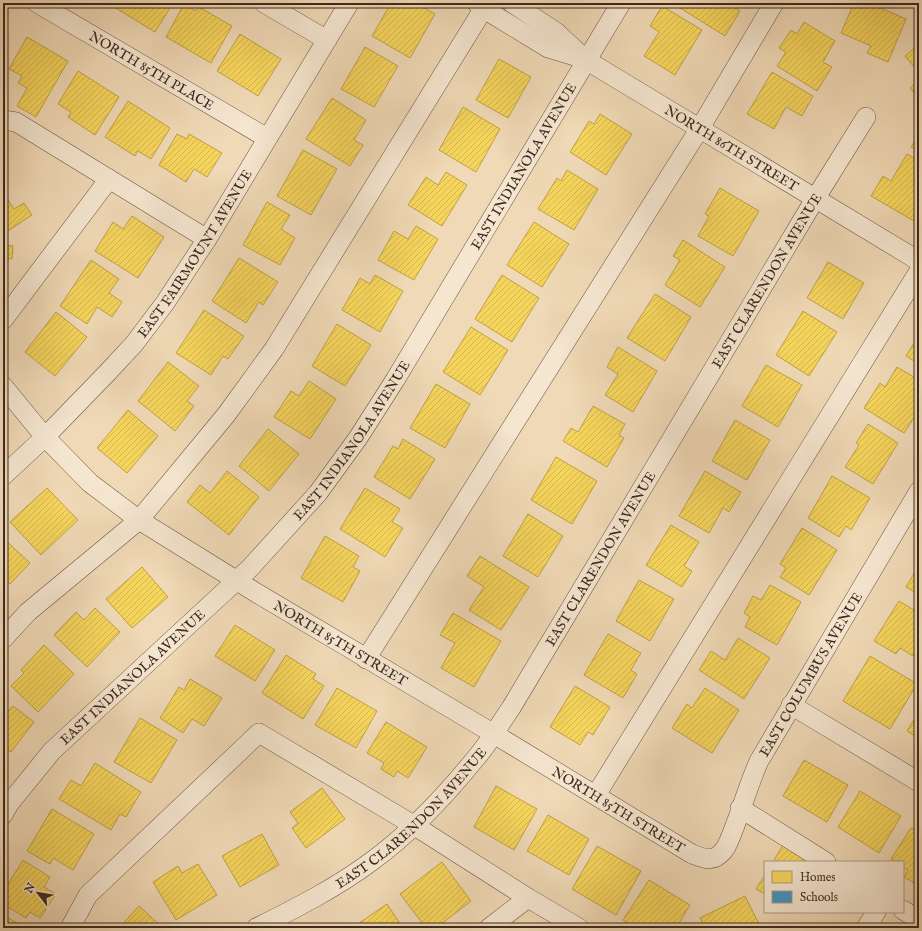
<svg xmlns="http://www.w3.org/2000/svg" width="922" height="931" font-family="'IM FELL English',serif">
  <defs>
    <pattern id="homes-hatch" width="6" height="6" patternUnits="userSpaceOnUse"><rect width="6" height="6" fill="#f6d55c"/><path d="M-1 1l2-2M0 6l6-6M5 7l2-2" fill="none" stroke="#d4b750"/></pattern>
    <pattern id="schools-hatch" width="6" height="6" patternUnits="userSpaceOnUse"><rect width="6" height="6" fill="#4393c3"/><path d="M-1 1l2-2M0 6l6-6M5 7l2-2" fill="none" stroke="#39789e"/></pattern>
  </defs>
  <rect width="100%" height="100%" fill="#f0d9b6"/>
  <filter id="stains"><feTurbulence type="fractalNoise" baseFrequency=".005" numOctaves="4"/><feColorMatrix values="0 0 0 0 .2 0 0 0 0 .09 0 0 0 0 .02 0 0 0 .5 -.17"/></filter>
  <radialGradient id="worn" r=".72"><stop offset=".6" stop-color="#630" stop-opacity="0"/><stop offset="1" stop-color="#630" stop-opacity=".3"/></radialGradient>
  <!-- homes -->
  <path fill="url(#homes-hatch)" stroke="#bea149" d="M117 3H173L155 32 114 7Z
    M391 3H416L435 14 410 58 372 36Z
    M672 3H730L729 4 740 11 725 36Z
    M854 3H869L906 19 888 62 867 53 871 46 841 33Z
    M184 4 196 11 199 7 232 26 211 63 166 37Z
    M662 6 702 30 675 75 644 56 659 32 650 26Z
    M804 22 835 41 823 62 832 67 817 91 777 66 786 52 779 48 791 30 797 34Z
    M240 34 281 59 258 96 217 71Z
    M27 37 68 61 36 117 17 106 27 88 18 83 22 76 9 69Z
    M919 44V73L905 56Z
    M365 47 398 66 374 107 341 89Z
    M499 59 531 77 508 118 476 100Z
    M78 71 119 97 95 135 68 117 71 112 58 104Z
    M772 72 813 96 802 116 786 107 774 129 747 114Z
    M919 80V99L910 88Z
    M332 98 366 120 354 140 363 145 350 166 306 139Z
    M128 101 170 128 151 159 138 151 135 156 105 137Z
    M463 107 500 129 476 172 439 150Z
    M600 114 632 134 606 175 570 152 589 121 594 124Z
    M177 134 187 139 189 134 222 153 207 177 194 169 186 182 159 165Z
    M919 135V152L911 147Z
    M303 150 337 169 311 215 277 196Z
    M907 154 919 161V224L871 196 883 176 891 181Z
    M567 170 598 189 574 230 538 209 557 178 561 181Z
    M446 172 467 185 442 226 408 205 426 177 438 185Z
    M720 188 759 211 733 256 698 236 709 216 705 214Z
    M3 192 14 209 24 203 32 215 3 234Z
    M267 202 290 215 281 229 295 238 280 265 243 245Z
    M132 216 164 237 138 278 95 251 113 222 123 229Z
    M534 222 569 244 542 287 507 265Z
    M416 226 438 239 414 280 378 260 394 231 408 239Z
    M683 240 725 267 700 307 665 285 680 260 673 256Z
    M3 245 13 246 12 259 3 258Z
    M239 258 278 282 263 305 259 302 246 323 212 301Z
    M91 260 119 279 109 293 122 302 112 317 97 307 87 324 60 306Z
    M828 262 864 283 843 319 807 298Z
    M375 275 403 291 380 332 342 310 360 278 370 284Z
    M502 275 539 298 512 342 475 319Z
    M655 294 691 317 665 361 627 338Z
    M204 310 244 336 228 359 223 356 211 375 176 353Z
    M803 311 837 332 809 376 776 355Z
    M56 312 87 337 55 376 25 352Z
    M337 324 371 345 345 386 312 366Z
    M471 327 508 350 480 395 443 372Z
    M919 335V364L906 356Z
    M618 347 657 371 633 412 605 395 618 374 607 367Z
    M168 362 199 386 187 401 194 406 175 431 138 401Z
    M766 365 802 385 778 427 742 406Z
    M897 367 919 380V410L904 433 864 408 880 383 885 387Z
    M309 381 336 399 310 439 274 417 291 391 299 396Z
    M436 384 470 404 445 448 410 428Z
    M593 406 625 424 619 435 624 438 607 467 563 441 571 428 578 432Z
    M128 410 158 436 127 473 97 448Z
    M735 420 770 440 747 480 712 461Z
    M868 424 898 443 873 484 845 467 859 445 856 443Z
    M268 429 299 454 269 491 239 466Z
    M403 439 435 459 410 499 374 477 393 446 398 449Z
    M556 457 597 481 572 524 531 500Z
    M227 471 259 497 229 535 187 502 200 485 210 493Z
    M705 471 741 492 729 512 723 508 709 533 679 516Z
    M832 476 870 498 851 530 846 526 839 537 808 518Z
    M47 488 78 520 41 555 10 522Z
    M365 488 400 509 392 522 403 528 385 557 340 529Z
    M528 514 563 536 538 577 503 556Z
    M671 525 699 542 684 566 692 571 682 587 646 565Z
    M802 528 837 550 809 595 780 577 786 568 780 564Z
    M325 536 359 556 353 567 360 571 343 602 301 578Z
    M3 538 30 563 10 584 4 579 3 580Z
    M480 556 529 587 501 630 469 610 484 587 467 576Z
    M919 565V595L906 587Z
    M142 567 168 597 132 628 106 599Z
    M639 580 674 599 650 641 616 621Z
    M770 585 801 602 777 645 745 627 750 617 744 613 753 596 761 600Z
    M899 601 919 613V646L913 656 900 648 896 654 874 641Z
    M95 608 120 632 87 667 54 635 76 612 84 620Z
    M453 613 501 641 474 687 441 668 455 643 440 635Z
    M235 625 275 650 255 681 215 656Z
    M608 634 641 653 631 670 637 674 623 698 584 675Z
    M738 638 770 658 744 699 699 670 711 651 725 660Z
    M44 645 74 674 38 712 11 686 24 673 21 670Z
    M286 655 316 674 313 679 324 686 303 719 262 693Z
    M870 656 917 684 890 729 843 701Z
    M190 679 222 698 204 726 192 719 183 733 160 718 179 687 184 690Z
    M575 686 610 707 593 735 588 732 580 745 550 727Z
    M337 688 377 711 356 748 315 725Z
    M705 688 739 710 712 753 672 728 687 704 692 708Z
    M13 706 34 722 11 752 5 748 3 751V717Z
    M919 712V738L907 731Z
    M140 718 177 740 151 783 114 762Z
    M386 722 427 747 408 778 397 771 394 777 381 769 384 763 367 753Z
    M804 760 848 785 827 822 783 796Z
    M95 763 141 792 126 817 120 814 111 830 59 799 71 780 81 786Z
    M496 786 537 809 514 850 474 827Z
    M322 788 345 819 306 848 292 828 298 823 290 812Z
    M860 791 901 816 879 853 838 827Z
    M52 809 94 834 73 870 53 858 50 864 27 851Z
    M548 815 589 839 569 875 527 851Z
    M911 828 919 832V886L904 877 908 870 903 867V862H896L891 859Z
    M262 834 279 865 240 887 222 856Z
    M783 845 811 862H773Z
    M597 846 641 871 616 915 572 889Z
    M23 860 50 877 44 887 56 894 40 918 30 912 26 918 3 904V892Z
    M442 862 471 901 436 928H426L400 894Z
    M198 864 217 895 176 920 153 882 178 866 182 873Z
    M765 875V894L756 889Z
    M649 880 690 905 676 928H636L623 920Z
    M745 896 761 928H705L700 918Z
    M387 904 403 928H352Z
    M139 906 163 928H119Z
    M3 915 26 928H3Z"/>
  <!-- schools -->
  <path fill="url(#schools-hatch)" stroke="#417392" d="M910 922 911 928H888V927Z"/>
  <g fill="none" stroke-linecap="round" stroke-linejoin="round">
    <defs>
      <g id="minor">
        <path id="s1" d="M37 3 267 138"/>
        <path d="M264 3 327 40"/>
        <path d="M477 3 484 9 548 48 581 58"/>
        <path id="s2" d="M512 3 556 32 586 60 919 261"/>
        <path d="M3 120 16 122 207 239"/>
        <path d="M3 320 109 179"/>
        <path id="s3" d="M3 386 45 437 90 483 139 520 255 592 494 734 692 854C700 857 709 861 716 857 721 854 726 848 728 843 740 816 747 788 759 761L919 491"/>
        <path id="s4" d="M3 476 45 437 108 372 134 344 165 303 207 239 349 3"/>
        <path d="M3 639 28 612 139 520 226 415 274 349 487 3"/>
        <path d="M366 659 700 128 774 3"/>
        <path d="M791 705 919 782"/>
        <path d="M596 795 919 271"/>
        <path d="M740 808 826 862"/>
        <path id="s5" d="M3 815 9 804 52 751 250 568 318 493 358 438 395 380 621 3"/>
        <path d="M903 910 919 920"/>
        <path d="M70 928 88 895 259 733 415 826 528 898 579 928"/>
        <path id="s6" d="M256 928C296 908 336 888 372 861 412 832 445 796 476 758 489 743 499 725 511 708L815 199 866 117"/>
        <path d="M489 928 528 898"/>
        <path d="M866 928 876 912"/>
      </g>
    </defs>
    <!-- minor casing -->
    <use href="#minor" stroke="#6a5544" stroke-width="20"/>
    <!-- minor -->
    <use href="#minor" stroke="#f5e6d0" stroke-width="19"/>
  </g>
  <g text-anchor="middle" stroke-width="4" stroke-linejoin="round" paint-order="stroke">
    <!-- street labels -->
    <g font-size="14" fill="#3d291e" stroke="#f5e6d0">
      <text dy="5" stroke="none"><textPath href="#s1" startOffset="133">NORTH 85TH PLACE</textPath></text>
      <text dy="5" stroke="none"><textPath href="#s2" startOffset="264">NORTH 86TH STREET</textPath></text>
      <text dy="5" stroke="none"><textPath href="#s5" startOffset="838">EAST INDIANOLA AVENUE</textPath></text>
      <text dy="5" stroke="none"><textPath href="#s4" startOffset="295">EAST FAIRMOUNT AVENUE</textPath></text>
      <text dy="5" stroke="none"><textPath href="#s6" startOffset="840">EAST CLARENDON AVENUE</textPath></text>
      <text dy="5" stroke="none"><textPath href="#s5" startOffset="514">EAST INDIANOLA AVENUE</textPath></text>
      <text dy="5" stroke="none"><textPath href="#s6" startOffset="516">EAST CLARENDON AVENUE</textPath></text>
      <text dy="5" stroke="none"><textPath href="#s3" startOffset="428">NORTH 85TH STREET</textPath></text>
      <text dy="5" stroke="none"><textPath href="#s3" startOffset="1070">EAST COLUMBUS AVENUE</textPath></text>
      <text dy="5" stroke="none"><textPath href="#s5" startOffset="190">EAST INDIANOLA AVENUE</textPath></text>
      <text dy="5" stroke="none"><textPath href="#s3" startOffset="752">NORTH 85TH STREET</textPath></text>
      <text dy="5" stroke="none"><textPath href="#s6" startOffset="192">EAST CLARENDON AVENUE</textPath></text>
    </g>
  </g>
  <!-- margin -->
  <rect width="922" height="931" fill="none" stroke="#f0d9b6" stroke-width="16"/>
  <rect x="4" y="4" width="914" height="923" fill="none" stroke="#3d291e" stroke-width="2"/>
  <rect x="8" y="8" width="906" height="915" fill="none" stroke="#3d291e"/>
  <!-- legend -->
  <rect x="764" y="861" width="140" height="52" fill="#f5e6d0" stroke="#ab9a89"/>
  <rect x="772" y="871" width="20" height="12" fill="#f6d55c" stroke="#ab9a89"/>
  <text x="800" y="881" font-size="12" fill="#3d291e">Homes</text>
  <rect x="772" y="891" width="20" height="12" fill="#4393c3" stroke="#ab9a89"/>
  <text x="800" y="901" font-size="12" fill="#3d291e">Schools</text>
  <!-- north arrow -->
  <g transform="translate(38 893) rotate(301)" stroke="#f5e6d0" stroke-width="3" paint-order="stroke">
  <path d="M0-3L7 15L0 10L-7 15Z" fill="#3d291e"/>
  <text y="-6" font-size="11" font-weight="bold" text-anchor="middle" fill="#3d291e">N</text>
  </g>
  <rect width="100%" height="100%" filter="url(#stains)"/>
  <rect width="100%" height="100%" fill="url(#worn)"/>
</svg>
